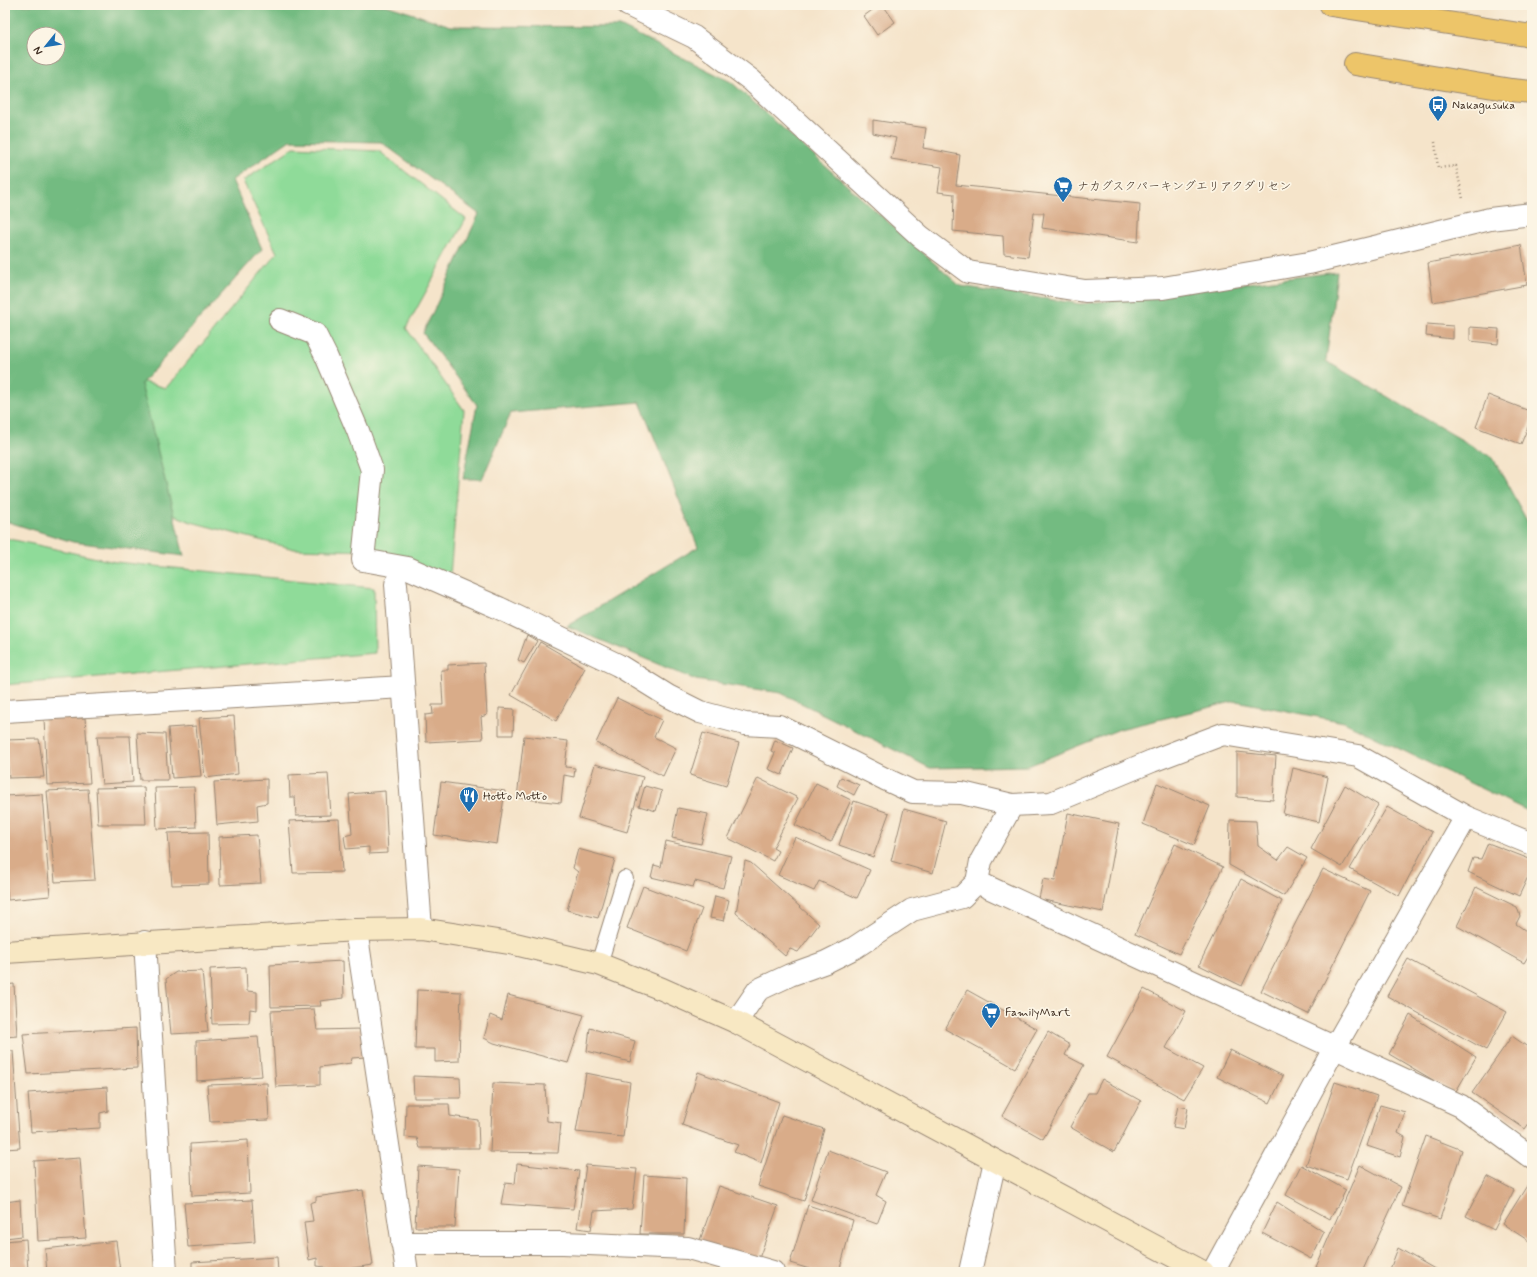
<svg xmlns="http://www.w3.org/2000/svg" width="1537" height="1277" font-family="Mynerve,'Klee One',sans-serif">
  <rect width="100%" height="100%" fill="#fcf5e5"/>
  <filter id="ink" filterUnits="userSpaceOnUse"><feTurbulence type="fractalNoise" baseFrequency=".025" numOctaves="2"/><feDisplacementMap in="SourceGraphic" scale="8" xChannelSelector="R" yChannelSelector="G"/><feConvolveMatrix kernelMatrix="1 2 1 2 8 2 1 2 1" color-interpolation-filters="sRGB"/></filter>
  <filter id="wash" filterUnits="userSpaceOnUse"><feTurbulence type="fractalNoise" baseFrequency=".012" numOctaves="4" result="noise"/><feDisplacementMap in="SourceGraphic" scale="16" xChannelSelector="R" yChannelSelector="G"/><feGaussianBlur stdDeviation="0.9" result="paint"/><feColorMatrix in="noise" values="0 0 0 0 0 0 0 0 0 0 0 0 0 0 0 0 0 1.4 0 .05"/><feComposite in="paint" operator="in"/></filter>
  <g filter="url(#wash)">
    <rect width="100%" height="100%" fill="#f5e4ca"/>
    <!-- green -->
    <path fill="#8fdb99" stroke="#65825c" d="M294 147 379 151 466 219 406 328 464 410 450 576 371 551 294 549 191 522 6 444 28 351 166 388 277 253 243 181Z
      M5 538 115 562 374 588 375 653 5 685Z"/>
    <!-- forest -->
    <path fill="#73bb81" stroke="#577250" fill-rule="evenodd" d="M5 5H386L451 26 622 27 731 82 960 286 1081 304 1337 272 1326 361 1493 458 1532 530V813L1344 722 1236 701 1120 729 1028 766 930 768 781 693 696 680 567 626 698 547 640 402 511 413 482 479H463L477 405 423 333 479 214 381 142 290 140 232 180 262 249 141 384 184 556 73 542 5 521ZM34 34H58V58H34Z"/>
    <g id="blocks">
      <!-- building -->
      <path fill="#d9ac89" d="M879 5H883L895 22 877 35 864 16Z
        M873 120 926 128 923 148 960 155 956 185 1140 204 1138 242 1042 228 1044 213H1034L1028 257 1004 254 1003 236 953 231 954 194 938 192 942 167 891 159 896 138 873 133Z
        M1521 245 1527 285 1433 302 1428 263Z
        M1427 324 1453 326V339L1426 336Z
        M1470 327 1499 329 1498 344 1470 341Z
        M1488 395 1532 412V417L1521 444 1476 427Z
        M527 635 537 641 524 663 518 660Z
        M540 642 585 668 556 721 511 695Z
        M484 663 487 715 481 717 483 739 426 742 425 715 433 714 432 705H443L441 670H448V665Z
        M617 698 662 720 654 737 676 748 663 776 596 743Z
        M499 708 514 709 513 735H499Z
        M234 716 238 774 205 778 199 718Z
        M44 718H85L90 783 47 785Z
        M196 726 201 776 172 778 168 728Z
        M137 733 165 734 168 780H140Z
        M703 733 739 743 726 786 690 775Z
        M97 736H130L133 782 102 784Z
        M524 736 568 741 565 767 575 768 574 777 564 775 561 803 517 798Z
        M39 739 44 777 9 778 5 740Z
        M775 740 793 748 782 775 768 769 775 753 771 751Z
        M1237 752 1276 756 1273 800 1237 797Z
        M595 764 643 777 627 832 579 818Z
        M1293 768 1328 777 1319 822 1283 814Z
        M328 773 331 815 296 816 295 797H290L289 775Z
        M841 777 859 785 854 795 837 786Z
        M758 778 798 798 773 848 778 851 773 861 728 838Z
        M267 779V803L257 805 258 821 217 825 214 782Z
        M441 782 505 791 497 844 434 835Z
        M816 783 851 800 831 842 795 825Z
        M1157 783 1210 806 1194 845 1143 824Z
        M1345 785 1378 805 1342 867 1311 849Z
        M645 786 662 791 656 811 639 806Z
        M144 787 146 824H98L96 788Z
        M194 787 196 827 157 829 155 788Z
        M88 789 95 880 55 882 47 791Z
        M385 791 388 853 369 854V847L346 849 344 836 352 834 349 794Z
        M42 794 50 896 8 900 5 874V796Z
        M854 801 889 813 873 857 839 845Z
        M1387 807 1432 832 1399 896 1350 869Z
        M678 808 708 814 701 844 672 838Z
        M904 809 946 821 933 873 891 861Z
        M1068 813 1119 824 1103 912 1039 899 1043 879 1055 881Z
        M339 819 342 872 293 873 289 821Z
        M1230 820 1256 821 1258 846 1278 860 1288 847 1307 858 1284 896 1229 865Z
        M208 832 209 884 172 885 168 833Z
        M257 835 261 883 220 885 219 837Z
        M795 837 870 870 857 898 819 881 814 891 778 875Z
        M666 841 731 856 723 888 695 881 693 887 651 877 654 865 661 867Z
        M1488 843 1532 860V868L1519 896 1468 872 1473 858 1481 859Z
        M1175 844 1223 867 1179 954 1135 934Z
        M578 849 615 859 598 918 567 910 578 872 573 868Z
        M745 861 751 863 819 924 798 952 790 949 785 956 736 913Z
        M1323 869 1370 891 1308 1014 1261 991Z
        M1241 879 1282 901 1242 986 1199 965Z
        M643 886 702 909 686 951 627 928Z
        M1476 887 1517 907 1520 916 1516 924 1532 935V950L1524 963 1457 926Z
        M715 896 729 900 724 921 710 918Z
        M1408 959 1507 1012 1486 1050 1387 996Z
        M343 961 344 998 320 1001 321 1006 271 1007 270 965Z
        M246 967 247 991 257 992V1010L250 1009 249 1023 212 1024 210 969Z
        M202 971 208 1032 171 1034 166 979 176 972Z
        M14 984 17 1036 5 1037V985Z
        M1144 989 1186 1011 1166 1048 1203 1068 1184 1099 1107 1057Z
        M417 990 461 992 459 1061 435 1062V1049H415Z
        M967 990 1037 1029 1015 1068 945 1029Z
        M508 995 584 1015 568 1063 494 1043 484 1038 490 1015 502 1020Z
        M314 1009 317 1030 361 1029 365 1057 352 1058 351 1063 320 1067V1085L276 1087 271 1011Z
        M1410 1015 1476 1057 1455 1093 1389 1054Z
        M136 1028 137 1068 28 1074 23 1034Z
        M590 1028 635 1041 630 1062 587 1051Z
        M1048 1032 1070 1045 1065 1055 1084 1065 1043 1139 1002 1116Z
        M1512 1036 1532 1050V1119L1525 1129 1472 1093Z
        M258 1037 262 1076 197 1081 196 1041Z
        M1230 1050 1283 1076 1270 1103 1217 1077Z
        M5 1051H13L20 1148 5 1149Z
        M698 1072 779 1102 761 1163 734 1152 738 1145 682 1125Z
        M586 1073 630 1082 623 1137 576 1132Z
        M413 1076 460 1078 461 1098H414Z
        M1102 1079 1141 1101 1114 1152 1070 1127 1088 1093H1095Z
        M1335 1082 1377 1096 1347 1179 1306 1165Z
        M267 1083 269 1120 210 1122 207 1085Z
        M493 1083 545 1085 547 1121 561 1123 558 1153 490 1152Z
        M107 1087 108 1111 100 1113V1128L31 1132 28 1093Z
        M406 1104H449L450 1116 478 1120 479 1148H420L417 1138 405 1137Z
        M1380 1105 1405 1112 1398 1133 1405 1137 1400 1157 1367 1146Z
        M1178 1106 1188 1108 1184 1129 1173 1127Z
        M782 1115 824 1129 804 1201 758 1186Z
        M1426 1136 1462 1150 1440 1219 1402 1206Z
        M248 1140 250 1193 192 1196 190 1144Z
        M828 1150 886 1172 876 1195 886 1201 877 1224 811 1200Z
        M80 1158 86 1238 38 1241 34 1161Z
        M517 1164 579 1171 573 1209 501 1204 505 1183 515 1184Z
        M586 1165 637 1169 632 1209 594 1211 591 1230 577 1228Z
        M1301 1165 1346 1190 1330 1219 1286 1195Z
        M1360 1165 1401 1187 1362 1272H1326L1316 1267Z
        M418 1166 459 1169 455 1227H415Z
        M644 1175 686 1178 684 1234H640Z
        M1487 1176 1514 1190 1494 1230 1466 1216Z
        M1528 1184 1532 1187V1243L1503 1224Z
        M719 1186 778 1206 758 1261 699 1243Z
        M363 1190 373 1265 326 1272 325 1267 317 1266V1258L309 1260 304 1222 313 1221 310 1203 316 1201V1197Z
        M20 1200 22 1236 5 1238V1202Z
        M252 1200 255 1242 188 1247 184 1203Z
        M1277 1202 1324 1232 1311 1259 1262 1233Z
        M808 1205 853 1220 839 1272H819L790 1263Z
        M26 1239 28 1271 5 1272V1241Z
        M116 1241 120 1271 47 1272 45 1249Z
        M1398 1248 1440 1272H1389Z
        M277 1257 278 1272H192V1262Z"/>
    </g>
  </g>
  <g filter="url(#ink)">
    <use href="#blocks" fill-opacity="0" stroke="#988774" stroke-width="1"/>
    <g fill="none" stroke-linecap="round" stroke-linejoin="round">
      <defs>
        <path id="lane" d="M599 964 625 879"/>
        <path id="street" d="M628 5 694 37 751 80 920 236 968 272 1085 291 1163 288 1309 263 1490 219 1532 214
          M280 320 315 334 326 356 358 431 372 470 363 560 408 568 499 608 618 665 668 696 700 712 745 724 779 726 885 779 913 792 962 793 1012 805
          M396 584 421 929
          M5 711 403 687
          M977 882 1461 1106 1532 1158
          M356 930 407 1272
          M145 942 166 1272
          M736 1022 758 990 790 975 826 962 854 948 912 910 962 897 977 882 981 861 1012 805 1051 803 1152 761 1223 734 1358 756 1466 817 1532 844
          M402 1243H563L688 1248 773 1272
          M970 1272 995 1161
          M1213 1272 1335 1047 1466 817"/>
        <path id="secondary" d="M5 952 356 930 421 929 515 944 599 964 662 989 736 1022 1203 1272"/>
        <path id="highway" d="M1331 5 1532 36
          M1355 64 1511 90 1532 92"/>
      </defs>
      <!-- lane casing -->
      <use href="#lane" stroke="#988774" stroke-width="18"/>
      <!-- street casing -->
      <use href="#street" stroke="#988774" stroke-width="24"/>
      <!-- secondary casing -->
      <use href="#secondary" stroke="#988774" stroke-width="24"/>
      <!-- highway casing -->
      <use href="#highway" stroke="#988774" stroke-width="24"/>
      <!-- path -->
      <path stroke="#988774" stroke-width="2.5" stroke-dasharray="1 3" stroke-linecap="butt" d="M1435 142 1438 168 1456 166 1463 199"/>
      <!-- lane -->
      <use href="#lane" stroke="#fff" stroke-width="16"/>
      <!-- street -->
      <use href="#street" stroke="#fff" stroke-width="22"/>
      <!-- secondary -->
      <use href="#secondary" stroke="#f8e8c3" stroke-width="22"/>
      <!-- highway -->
      <use href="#highway" stroke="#edc569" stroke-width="22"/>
    </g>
  </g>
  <!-- icons -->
  <defs>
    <symbol id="bus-pin" viewBox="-11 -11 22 30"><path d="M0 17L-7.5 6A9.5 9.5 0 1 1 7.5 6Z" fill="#1f6fb2" stroke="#fcf5e5"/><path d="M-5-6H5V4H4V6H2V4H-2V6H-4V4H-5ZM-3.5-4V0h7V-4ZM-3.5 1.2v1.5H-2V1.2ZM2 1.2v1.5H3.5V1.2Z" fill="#fff"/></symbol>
    <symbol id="supermarket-pin" viewBox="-11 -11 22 30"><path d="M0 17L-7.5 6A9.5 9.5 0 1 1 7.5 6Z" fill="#1f6fb2" stroke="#fcf5e5"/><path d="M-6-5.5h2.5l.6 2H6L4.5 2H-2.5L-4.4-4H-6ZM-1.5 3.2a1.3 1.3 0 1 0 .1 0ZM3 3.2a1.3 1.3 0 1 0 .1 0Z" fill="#fff"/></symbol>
    <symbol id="restaurant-pin" viewBox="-11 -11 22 30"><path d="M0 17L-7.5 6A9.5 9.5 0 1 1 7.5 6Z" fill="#1f6fb2" stroke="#fcf5e5"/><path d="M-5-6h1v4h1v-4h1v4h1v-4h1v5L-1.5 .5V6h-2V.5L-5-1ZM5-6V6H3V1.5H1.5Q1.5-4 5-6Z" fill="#fff"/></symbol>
  </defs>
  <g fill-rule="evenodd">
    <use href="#bus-pin" x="1427" y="94" width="22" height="30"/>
    <use href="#supermarket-pin" x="1052" y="175" width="22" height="30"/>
    <use href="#restaurant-pin" x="458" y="785" width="22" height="30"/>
    <use href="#supermarket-pin" x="980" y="1001" width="22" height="30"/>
  </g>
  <g text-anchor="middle" stroke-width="3.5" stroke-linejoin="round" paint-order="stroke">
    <!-- poi labels -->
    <g font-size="12" fill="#3b2a1e" stroke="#fcf5e5" text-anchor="start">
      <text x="1452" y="109">Nakagusuka</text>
      <text x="1077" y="190">ナカグスクパーキングエリアクダリセン</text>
      <text x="483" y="800">Hotto Motto</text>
      <text x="1005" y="1016">FamilyMart</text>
    </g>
  </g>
  <!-- margin -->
  <rect width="1537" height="1277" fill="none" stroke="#fcf5e5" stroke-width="20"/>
  <!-- north arrow -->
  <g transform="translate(46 46) rotate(240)"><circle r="19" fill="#fcf5e5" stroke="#afa495"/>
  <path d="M0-3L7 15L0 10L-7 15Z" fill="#1f6fb2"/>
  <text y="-6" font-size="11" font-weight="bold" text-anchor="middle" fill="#3b2a1e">N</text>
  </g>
</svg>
